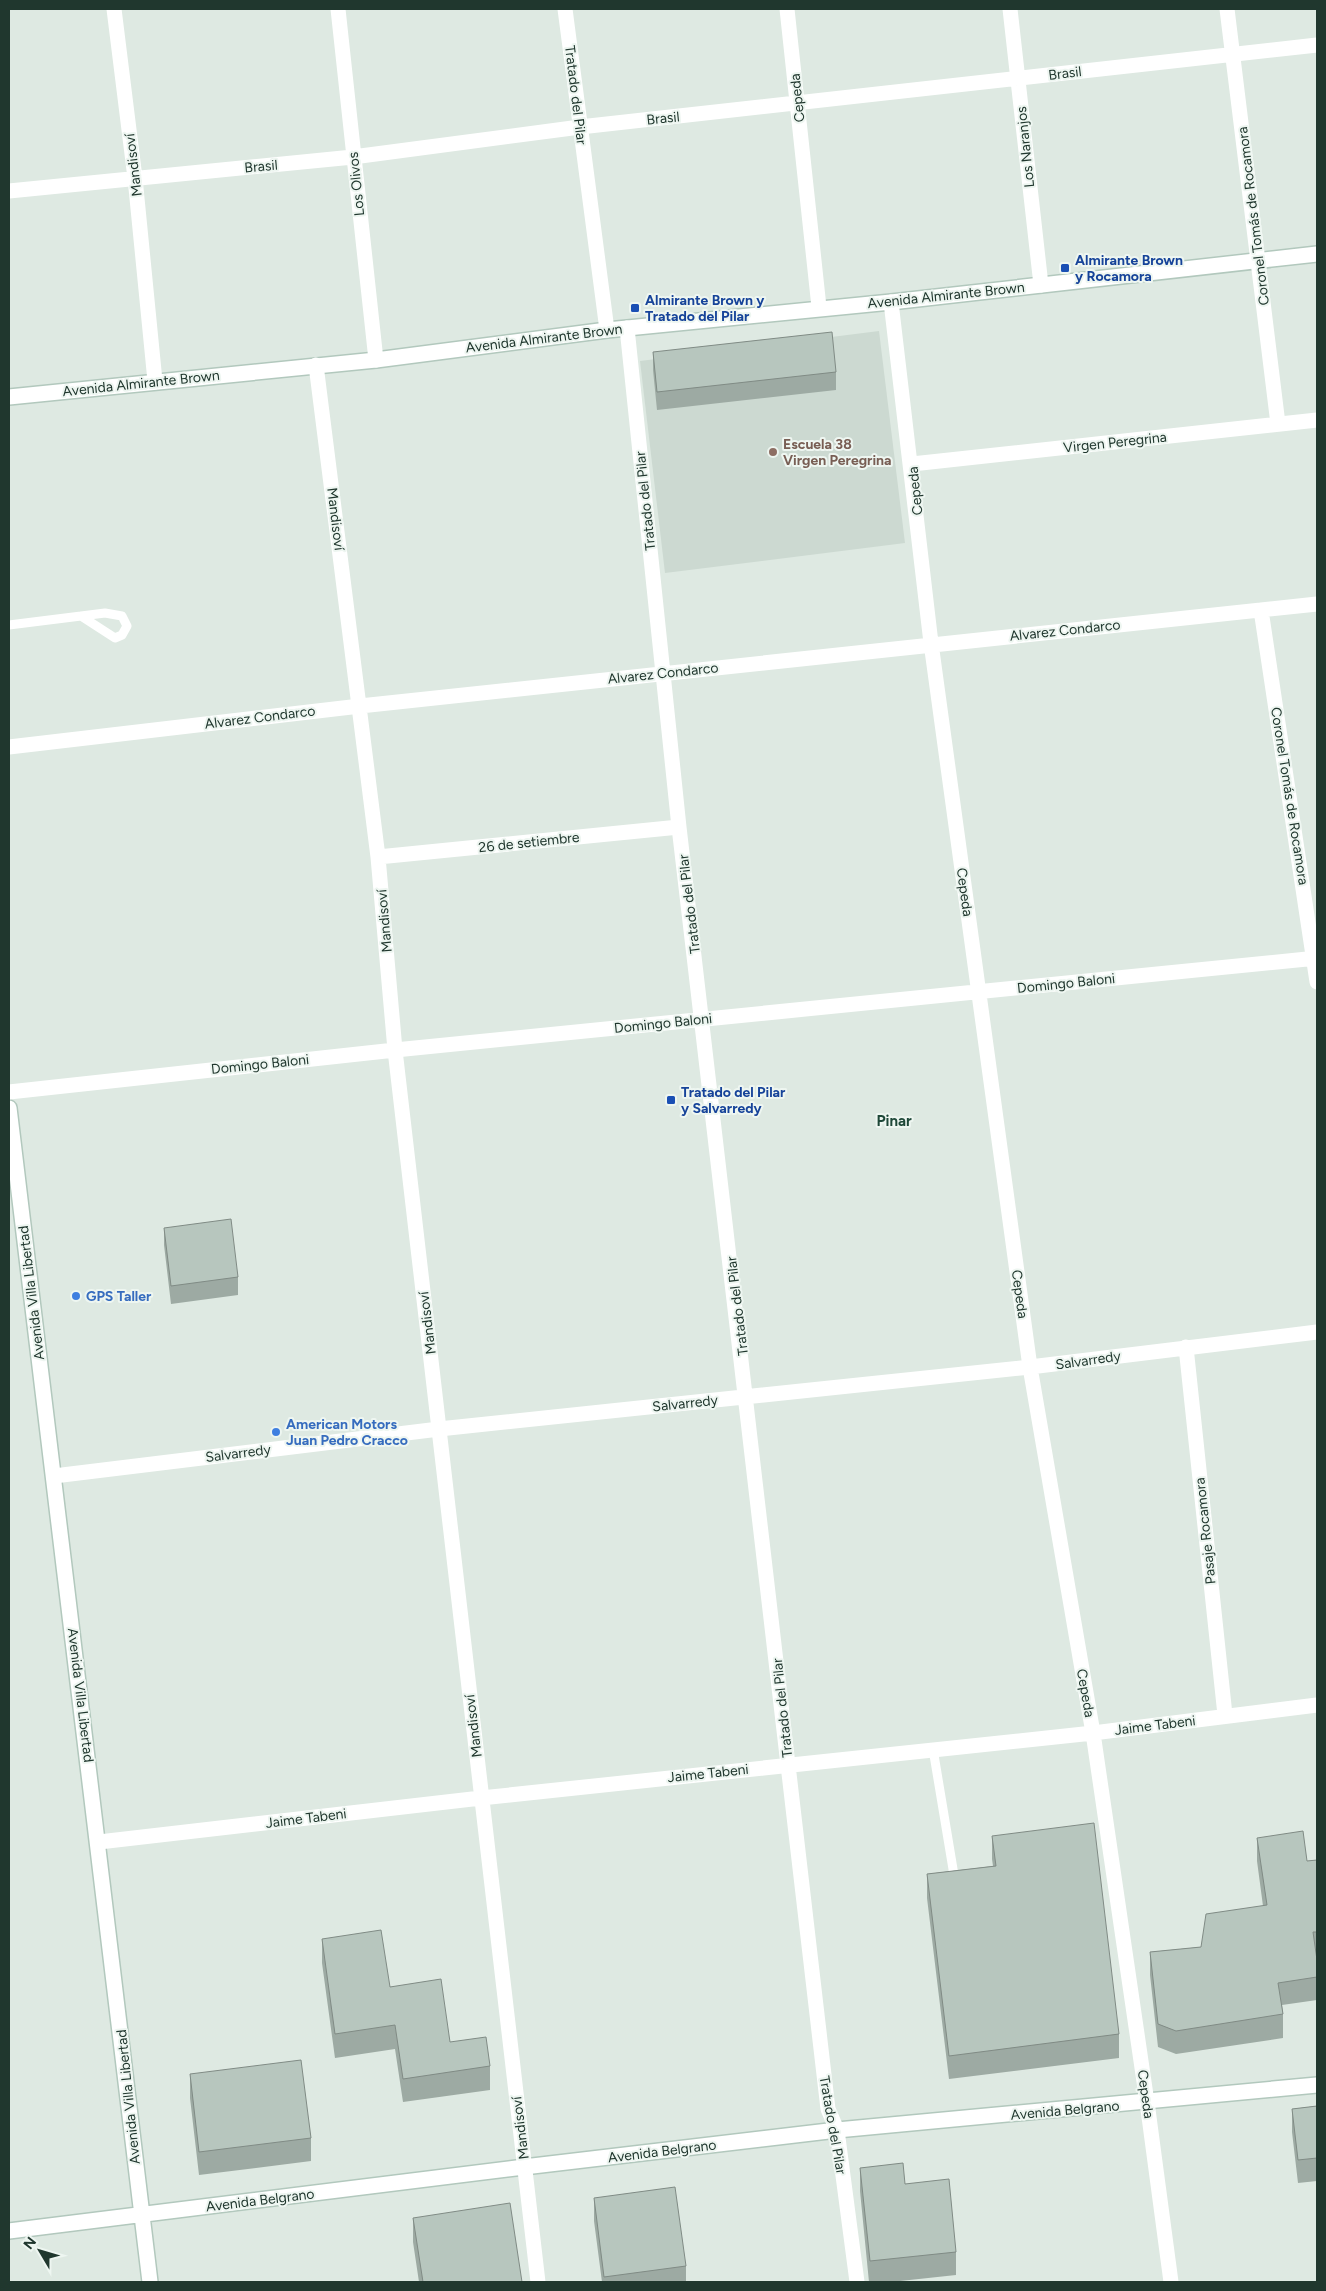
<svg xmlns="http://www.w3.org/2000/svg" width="1326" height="2291" font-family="Figtree,sans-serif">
  <rect width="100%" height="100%" fill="#dee9e2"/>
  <!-- built -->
  <path fill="#ccd9d1" d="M879 331 905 543 665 573 640 361Z"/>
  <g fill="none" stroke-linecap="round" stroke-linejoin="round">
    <defs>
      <path id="secondary" d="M9 397 376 360 607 330 891 302 1317 254
        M9 1108 150 2282
        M9 2231 524 2167 837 2130 1317 2085"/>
    </defs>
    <!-- secondary casing -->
    <use href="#secondary" stroke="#b2c8bd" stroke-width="18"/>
    <!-- lane -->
    <path stroke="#fff" stroke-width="9" d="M9 625 105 613 122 616 127 626 122 635 115 638 81 616
      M933 1749 954 1875"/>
    <!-- street -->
    <path stroke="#fff" stroke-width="15" d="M114 9 135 178 155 381
      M338 9 376 360
      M565 9 607 330
      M787 9 819 307
      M1010 9 1041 285
      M1227 9 1278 424
      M9 191 353 157 580 127 1317 45
      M891 302 931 643 1030 1367 1093 1733 1147 2102 1171 2282
      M627 328 679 827 828 2109 837 2130 857 2282
      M316 365 378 857 395 1050 538 2282
      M912 464 1317 420
      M1261 610 1317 982
      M9 747 360 706 1317 604
      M378 857 679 827
      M9 1092 395 1050 1317 958
      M1186 1347 1225 1715
      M54 1476 439 1429 1030 1367 1317 1332
      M99 1842 481 1798 1093 1733 1317 1705"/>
    <!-- secondary -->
    <use href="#secondary" stroke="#fff" stroke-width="15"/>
  </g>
  <!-- wall -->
  <path fill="#9daaa3" d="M653 352 836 372V390L657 410 653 370Z
    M164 1228 238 1277V1295L171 1304 164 1245Z
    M992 1836 1119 2034V2058L949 2079 927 1898V1874L993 1866 992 1859Z
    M1257 1838 1307 1861 1317 1860V1955H1316L1317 1960V2000L1282 2005 1283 2014V2038L1176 2054 1158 2047 1150 1975V1952L1201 1947 1263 1906 1257 1861Z
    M322 1939 390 1987 450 2042 490 2066V2090L403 2102 395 2049 335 2058 322 1963Z
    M190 2074 311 2138V2161L199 2175 190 2098Z
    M1317 2106V2181L1298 2183 1292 2132V2109Z
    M860 2168 905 2184 956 2252V2275L891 2282H869L860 2191Z
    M594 2198 686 2266V2282H602L594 2221Z
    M413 2218 522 2282H419L413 2242Z"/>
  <!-- building -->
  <path fill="#b7c6be" stroke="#808b85" d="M832 332 836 372 657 392 653 352Z
    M231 1219 238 1277 171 1286 164 1228Z
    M1094 1823 1119 2034 949 2056 927 1874 996 1866 992 1836Z
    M1303 1831 1307 1861 1317 1860V1932H1313L1317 1960V1977L1278 1983 1283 2014 1176 2031 1158 2024 1150 1952 1201 1947 1206 1914 1267 1905 1257 1838Z
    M381 1930 390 1987 441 1979 450 2042 486 2037 490 2066 403 2079 395 2025 335 2034 322 1939Z
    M301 2060 311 2138 199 2152 190 2074Z
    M1317 2106V2158L1298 2160 1292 2109Z
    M903 2163 905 2184 949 2179 956 2252 870 2261 860 2168Z
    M675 2187 686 2266 604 2277 594 2198Z
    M510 2203 522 2282H423L413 2218Z"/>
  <!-- markers -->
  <g fill="#1a4fb4" stroke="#eef6f1" stroke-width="2">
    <rect x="1060" y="263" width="10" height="10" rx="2.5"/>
    <rect x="630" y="303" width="10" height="10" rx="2.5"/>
    <rect x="666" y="1095" width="10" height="10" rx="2.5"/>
  </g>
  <circle fill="#8d6e63" stroke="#eef6f1" stroke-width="2" cx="773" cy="452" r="5"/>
  <g fill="#3f7fe0" stroke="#eef6f1" stroke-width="2">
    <circle cx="76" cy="1296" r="5"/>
    <circle cx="276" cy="1432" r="5"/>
  </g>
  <g text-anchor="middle" stroke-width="4" stroke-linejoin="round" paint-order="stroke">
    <!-- street labels -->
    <g font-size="14" fill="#20372e" stroke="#eef6f1">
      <text transform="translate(1065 73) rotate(-7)" y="5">Brasil</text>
      <text transform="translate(576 95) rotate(83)" y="5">Tratado del Pilar</text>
      <text transform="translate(797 98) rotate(-96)" y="5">Cepeda</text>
      <text transform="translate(663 118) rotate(-6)" y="5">Brasil</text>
      <text transform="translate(1025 147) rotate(-96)" y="5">Los Naranjos</text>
      <text transform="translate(133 165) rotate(-97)" y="5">Mandisoví</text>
      <text transform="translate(261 166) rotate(-5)" y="5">Brasil</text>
      <text transform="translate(356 184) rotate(-96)" y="5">Los Olivos</text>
      <text transform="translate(1253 216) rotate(-97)" y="5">Coronel Tomás de Rocamora</text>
      <text transform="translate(946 295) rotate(-6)" y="5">Avenida Almirante Brown</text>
      <text transform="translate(544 338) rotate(-7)" y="5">Avenida Almirante Brown</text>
      <text transform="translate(141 383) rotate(-6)" y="5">Avenida Almirante Brown</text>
      <text transform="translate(1115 442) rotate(-6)" y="5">Virgen Peregrina</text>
      <text transform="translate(915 491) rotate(-96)" y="5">Cepeda</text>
      <text transform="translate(645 501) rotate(-96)" y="5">Tratado del Pilar</text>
      <text transform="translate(336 519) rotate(83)" y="5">Mandisoví</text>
      <text transform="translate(1065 630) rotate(-6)" y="5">Alvarez Condarco</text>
      <text transform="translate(663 673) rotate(-6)" y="5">Alvarez Condarco</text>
      <text transform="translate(260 717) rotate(-7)" y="5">Alvarez Condarco</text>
      <text transform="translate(1290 796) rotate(81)" y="5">Coronel Tomás de Rocamora</text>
      <text transform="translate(529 842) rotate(-6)" y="5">26 de setiembre</text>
      <text transform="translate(965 892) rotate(82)" y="5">Cepeda</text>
      <text transform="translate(689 904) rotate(-97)" y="5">Tratado del Pilar</text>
      <text transform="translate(384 921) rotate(-95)" y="5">Mandisoví</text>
      <text transform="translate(1066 983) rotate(-6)" y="5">Domingo Baloni</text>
      <text transform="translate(663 1023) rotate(-6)" y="5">Domingo Baloni</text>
      <text transform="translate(260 1064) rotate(-6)" y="5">Domingo Baloni</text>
      <text transform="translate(31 1293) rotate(-97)" y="5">Avenida Villa Libertad</text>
      <text transform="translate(1020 1294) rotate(82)" y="5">Cepeda</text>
      <text transform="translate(737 1306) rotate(-97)" y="5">Tratado del Pilar</text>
      <text transform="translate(427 1323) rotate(-97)" y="5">Mandisoví</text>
      <text transform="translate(1088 1360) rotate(-8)" y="5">Salvarredy</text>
      <text transform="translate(685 1403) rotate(-6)" y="5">Salvarredy</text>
      <text transform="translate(238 1453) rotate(-7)" y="5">Salvarredy</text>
      <text transform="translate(1205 1531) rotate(-96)" y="5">Pasaje Rocamora</text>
      <text transform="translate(1086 1693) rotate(80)" y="5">Cepeda</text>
      <text transform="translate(81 1695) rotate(83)" y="5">Avenida Villa Libertad</text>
      <text transform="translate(782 1708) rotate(-96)" y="5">Tratado del Pilar</text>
      <text transform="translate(1155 1725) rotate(-7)" y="5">Jaime Tabeni</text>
      <text transform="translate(473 1726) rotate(-97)" y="5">Mandisoví</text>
      <text transform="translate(708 1773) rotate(-6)" y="5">Jaime Tabeni</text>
      <text transform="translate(306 1818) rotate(-7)" y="5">Jaime Tabeni</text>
      <text transform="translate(1146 2094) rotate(82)" y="5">Cepeda</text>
      <text transform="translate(128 2097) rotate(-96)" y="5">Avenida Villa Libertad</text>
      <text transform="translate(1065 2110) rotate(-5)" y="5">Avenida Belgrano</text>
      <text transform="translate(833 2125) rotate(80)" y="5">Tratado del Pilar</text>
      <text transform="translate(520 2128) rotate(-97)" y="5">Mandisoví</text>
      <text transform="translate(662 2151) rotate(-7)" y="5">Avenida Belgrano</text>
      <text transform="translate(260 2200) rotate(-7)" y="5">Avenida Belgrano</text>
    </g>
    <!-- transit labels -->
    <g font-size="14" font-weight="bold" fill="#164399" stroke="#eef6f1" text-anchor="start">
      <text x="1075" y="265">Almirante Brown<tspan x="1075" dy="16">y Rocamora</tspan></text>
      <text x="645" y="305">Almirante Brown y<tspan x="645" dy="16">Tratado del Pilar</tspan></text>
      <text x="681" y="1097">Tratado del Pilar<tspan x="681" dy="16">y Salvarredy</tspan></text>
    </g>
    <!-- education labels -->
    <g font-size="14" font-weight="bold" fill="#785e54" stroke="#eef6f1" text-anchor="start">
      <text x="783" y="449">Escuela 38<tspan x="783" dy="16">Virgen Peregrina</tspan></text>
    </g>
    <!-- shop labels -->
    <g font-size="14" font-weight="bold" fill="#366cbe" stroke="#eef6f1" text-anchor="start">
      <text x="86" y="1301">GPS Taller</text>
      <text x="286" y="1429">American Motors<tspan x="286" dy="16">Juan Pedro Cracco</tspan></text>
    </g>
    <!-- neighbourhood labels -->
    <g font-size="15" font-weight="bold" fill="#1e4838" stroke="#eef6f1">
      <text x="894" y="1126">Pinar</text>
    </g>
  </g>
  <!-- border -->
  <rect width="1326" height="2291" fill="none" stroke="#20372e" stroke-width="20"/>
  <!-- north arrow -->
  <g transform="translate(40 2251) rotate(308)" stroke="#eef6f1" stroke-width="4" paint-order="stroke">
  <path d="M0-4L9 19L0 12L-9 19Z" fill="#20372e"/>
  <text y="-8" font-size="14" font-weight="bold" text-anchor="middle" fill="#20372e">N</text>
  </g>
</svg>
